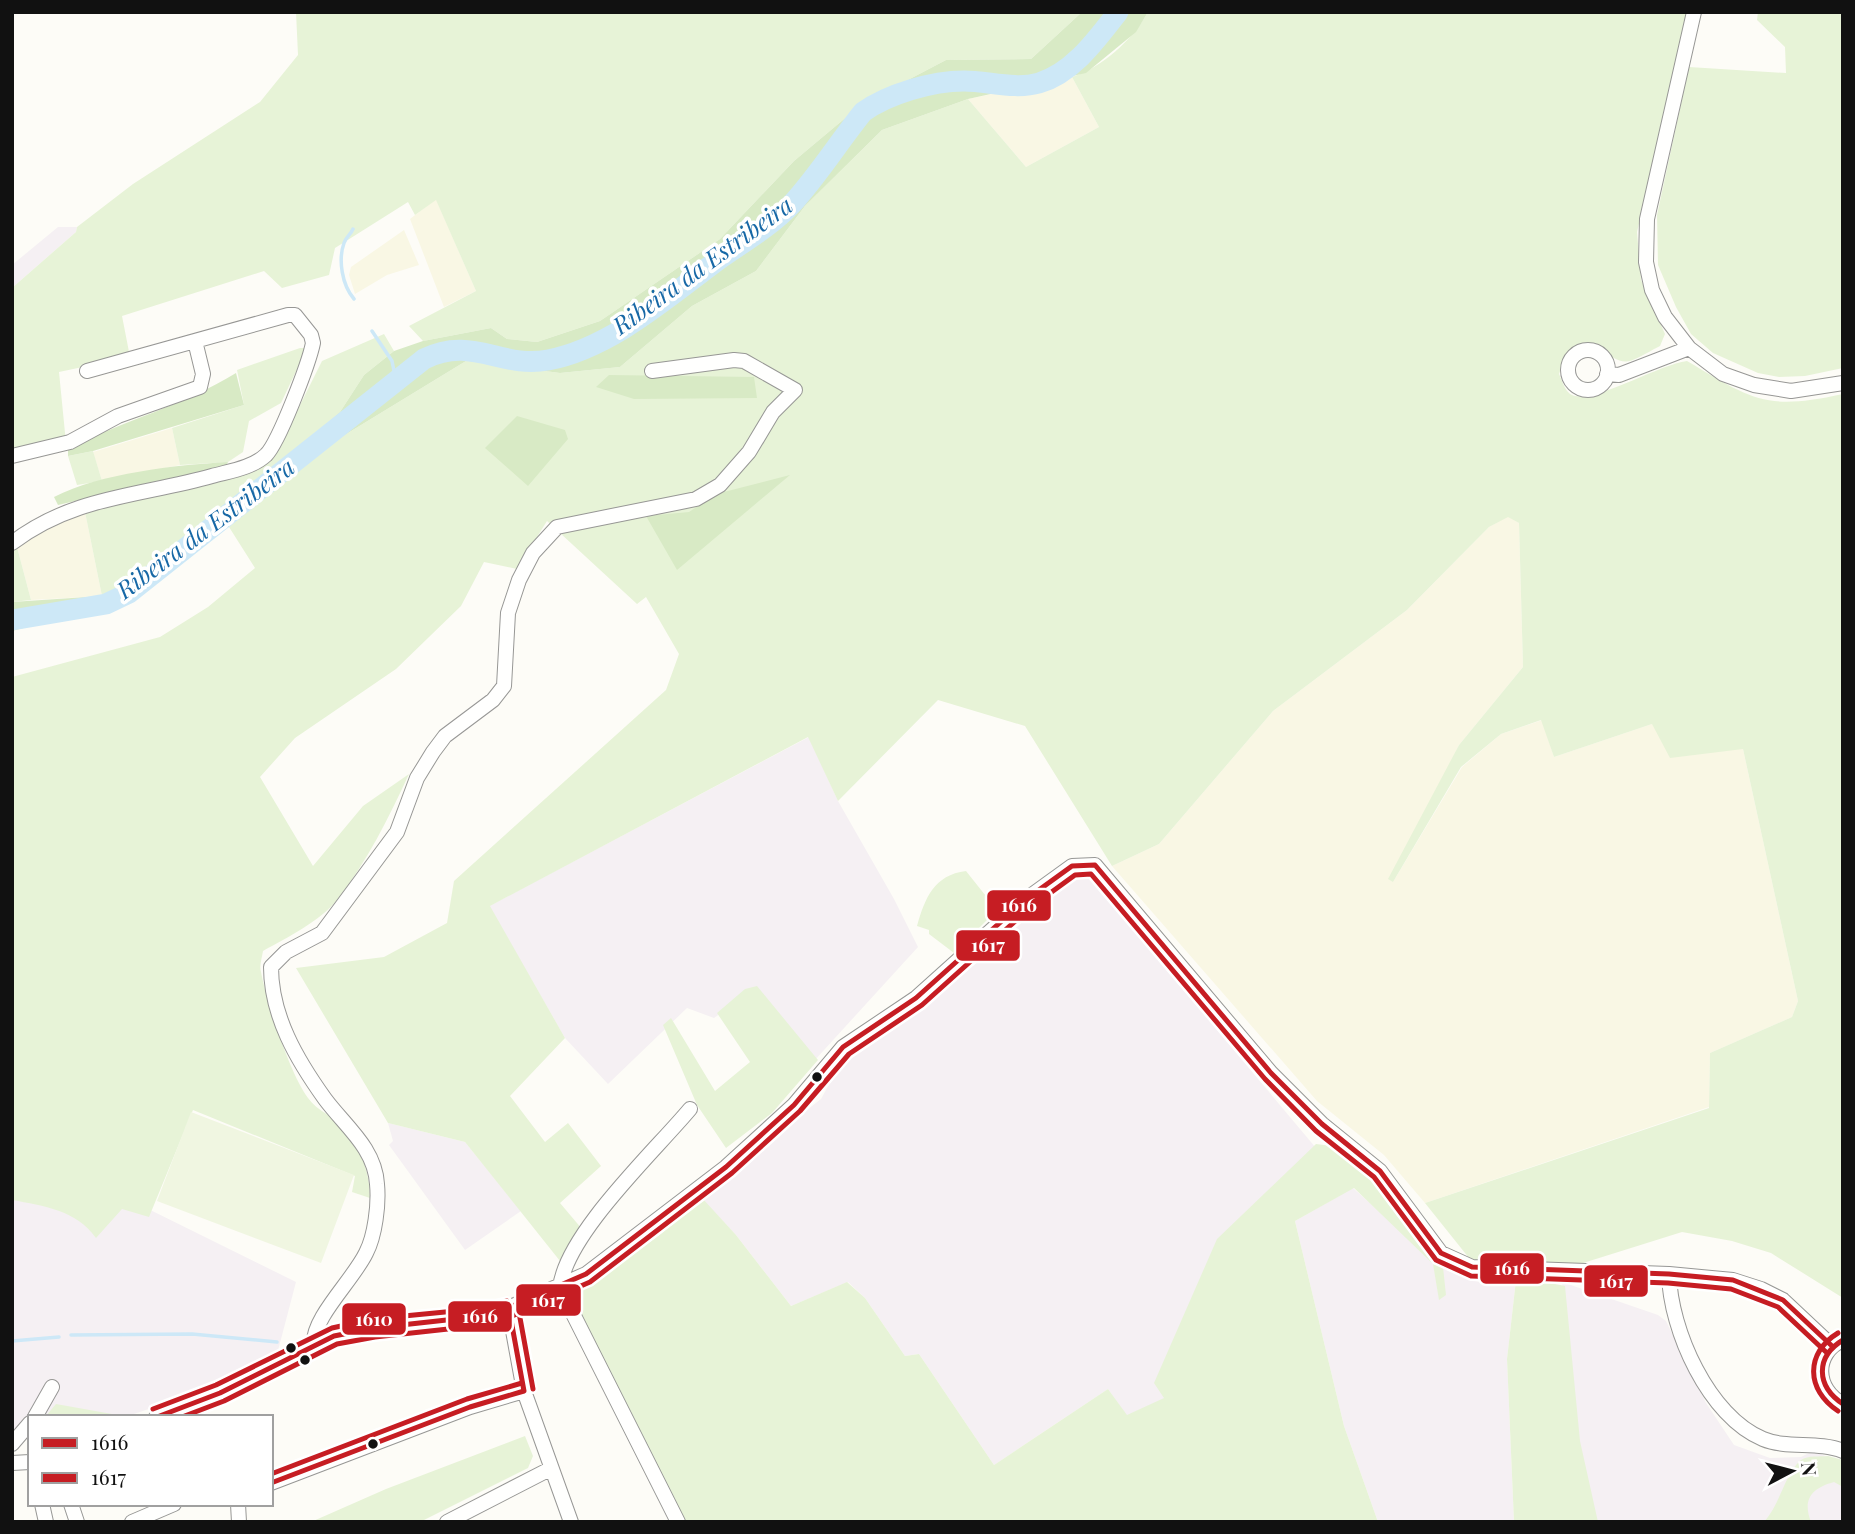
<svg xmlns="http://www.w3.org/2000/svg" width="1855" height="1534" font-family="'Playfair Display',serif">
  <rect width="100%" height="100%" fill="#fdfcf7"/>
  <!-- industrial -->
  <path fill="#f5f0f3" d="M58 227H77L76 232 12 288V265Z
    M809 737 838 801 894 899 918 947 814 1061 754 989 714 1018 687 1008 608 1084 565 1038 489 906Z
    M1076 873 1086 874 1321 1154 1165 1398 1127 1416 1108 1389 994 1465 919 1354 905 1356 865 1298 848 1282 791 1306 736 1235 698 1195 821 1099 837 1070 881 1030 981 960Z
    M388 1123 465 1142 521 1211 465 1250 389 1145 393 1141Z
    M12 1182 122 1196 296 1282 275 1362 223 1384 125 1417H30L12 1441Z
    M1353 1188 1432 1259 1470 1280 1490 1284 1516 1280 1507 1359 1514 1522H1378L1344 1426 1295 1221Z
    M1562 1282 1658 1315 1666 1321 1706 1403 1734 1445 1770 1458 1801 1457 1809 1453 1821 1454 1843 1464V1522H1593L1575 1444Z"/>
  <!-- farmland -->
  <path fill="#f9f7e4" d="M1072 77 1099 127 1026 167 968 99Z
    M436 199 476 291 444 307 410 219Z
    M404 230 419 265 387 275 355 294 349 275 351 267Z
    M172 428 180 465 102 481 93 452Z
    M85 512 102 596 31 600 17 547 36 534Z
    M1508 516 1519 523 1523 667 1459 745 1393 882 1462 767 1501 734 1542 720 1554 757 1652 724 1743 749 1798 1001 1792 1017 1710 1053 1709 1107 1425 1203 1384 1155 1317 1101 1112 866 1159 844 1273 711 1407 610 1489 527Z"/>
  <!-- green -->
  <path fill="#e7f3d7" d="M296 12H1082L1031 59 946 60 862 104 794 161 720 239 600 321 537 342 507 339 491 328 423 341 409 326 476 291 436 200 415 215 408 202 335 248 329 275 282 288 264 271 122 316 130 357 59 372 66 443 12 454V288L76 232 77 227 133 184 260 102 298 55Z
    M1148 12H1687L1686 28 1637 232 1641 280 1665 334 1660 346C1625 364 1627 370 1595 344H1582L1567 352 1559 374C1563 382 1565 394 1575 396 1599 401 1658 365 1687 361 1753 400 1765 411 1843 394V1298L1771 1253 1732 1241 1682 1232 1564 1269 1481 1261 1469 1258 1425 1203 1709 1108 1710 1053 1792 1017 1798 1001 1743 749 1670 758 1652 724 1554 757 1541 720 1501 734 1461 767 1393 882 1388 879 1459 745 1523 667 1519 523 1508 517 1489 527 1407 610 1273 711 1159 844 1112 866 1025 726 938 700 838 801 808 737 490 906 565 1038 510 1096 545 1142 568 1123 601 1166 560 1203 582 1229 560 1261 465 1142 388 1123 296 968 384 957 447 923 454 881 666 690 679 654 646 597 637 604 547 521 517 569 484 562 461 606 396 669 295 738 260 777 313 866 363 806 409 774C389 817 367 862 337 900 319 922 288 937 263 951 262 958 259 966 261 972 267 1003 290 1074 308 1098 318 1112 334 1116 345 1128 361 1147 370 1174 370 1198L352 1192 355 1176 193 1110 149 1217 122 1209 96 1238C76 1210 44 1206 12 1200V677L160 637 208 607 255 568 229 527 325 447 466 361 560 373 620 367 692 306 756 271 805 206 882 130 968 99 1026 167 1099 127 1072 77C1102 68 1133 39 1148 12Z
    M1758 12H1843V368L1805 376 1779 377 1758 373 1713 353 1691 334 1676 307 1658 265 1657 215 1689 67 1786 73 1785 47 1757 20Z
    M384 334 394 351 364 375 340 412 199 533 132 580 102 596 85 512 255 471 285 435 322 361Z
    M300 348H307L281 403 249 421 243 452 228 462 180 465 172 428 244 405 237 370Z
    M93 451 102 481 77 485 68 456Z
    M17 547 31 600 12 602V552Z
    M966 871 997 910 954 953 929 934V930L917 926C925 898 934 875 966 871Z
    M757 986 818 1060 772 1113 726 1148 697 1105 663 1025 671 1018 715 1091 750 1062 717 1013 745 989Z
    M1316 1144 1332 1146 1355 1160 1387 1190 1443 1267 1446 1295 1439 1300 1433 1264 1354 1188 1295 1221 1344 1426 1378 1522H686L572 1298 658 1236 703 1199 736 1235 791 1306 847 1282 865 1298 905 1356 919 1354 994 1465 1108 1389 1127 1415 1164 1398 1154 1383 1217 1239Z
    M1526 1278 1565 1286 1580 1441 1598 1522H1514L1507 1359 1516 1280Z
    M56 1404 112 1414 116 1417H45Z
    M525 1436 533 1456 528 1468 420 1522H311L386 1489Z
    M1828 1456 1843 1460V1487L1834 1482C1812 1488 1802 1499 1811 1522H1764C1780 1505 1785 1473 1801 1460 1808 1455 1820 1457 1828 1456Z"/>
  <!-- forest -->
  <path fill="#d8eac5" d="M1082 12H1148L1136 32 1086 73 968 99 882 130 805 206 756 271 692 306 620 367 560 373 466 361 325 447 158 581 99 613 58 619 12 631V602L102 596 132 580 199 533 340 412 364 375 394 351 423 341 491 328 507 339 537 342 600 321 720 239 794 161 862 104 946 60 1031 59Z
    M236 373 244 405 93 451 68 456V448C124 421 184 405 236 373Z
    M609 375 754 377 757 398 634 399 596 387Z
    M517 416 565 430 568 439 528 486 485 448Z
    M228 462 226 466 58 505 54 497C101 473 176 465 228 462Z
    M790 475 677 570 646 516 689 512 716 494Z"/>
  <!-- pitch -->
  <path fill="#f0f6e1" d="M191 1112 354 1175 321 1263 157 1201Z"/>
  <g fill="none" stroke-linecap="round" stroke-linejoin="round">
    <!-- stream -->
    <path stroke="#cde8f7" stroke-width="3.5" d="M353 229C351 234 346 237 344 243 338 260 342 285 354 299
      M372 331 392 361 396 381
      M71 1335 192 1334 277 1342
      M12 1341 59 1337"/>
    <!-- river -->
    <path stroke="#cde8f7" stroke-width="21" d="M12 620 106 604 129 593 424 359C472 335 501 369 548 360 611 348 668 297 718 260 742 243 770 227 791 205 817 177 838 143 863 112 888 94 932 81 964 81 988 81 1015 90 1039 83 1073 73 1097 39 1118 12"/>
    <defs>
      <path id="minor" d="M1694 12 1647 219 1646 262 1652 290 1665 317 1689 348 1723 374 1754 385 1791 391 1843 383
        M1568 370a20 20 0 1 1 40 0a20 20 0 1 1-40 0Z
        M1607 374 1619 375 1689 348
        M12 456 70 442 118 416 200 387 203 374 195 341
        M12 543C73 496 141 496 212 476 230 471 252 468 266 455 279 442 309 363 313 343L311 335 295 315H288L87 371
        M1669 1274C1670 1330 1709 1417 1763 1439 1787 1449 1818 1441 1843 1451
        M509 1309 524 1391 571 1522
        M1843 1340C1813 1353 1815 1390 1843 1404
        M314 1344C312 1318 353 1280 366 1253 375 1236 379 1204 377 1184 375 1148 345 1126 325 1099 297 1060 271 1016 271 967L286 952 322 933 397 832 417 778 433 752 445 736 493 700 504 686 508 613 519 580 533 553 557 527 696 499 720 485 749 452 773 412 795 390 744 361 734 360 652 371
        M35 1417 52 1387
        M156 1417 220 1393 334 1336 374 1328 492 1315 586 1274 726 1167 794 1105 843 1047 916 998 1025 900 1072 866 1095 865 1271 1073 1322 1124 1380 1171 1441 1253 1472 1267 1669 1274 1733 1280 1761 1289 1783 1300 1832 1346
        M12 1444 30 1423
        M12 1463 30 1462
        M271 1483 470 1407 524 1391
        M42 1504 46 1522
        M71 1504 77 1522
        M238 1504 239 1522
        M132 1522 174 1504
        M447 1522 550 1469
        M678 1522 560 1288C565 1235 655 1151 690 1109"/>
    </defs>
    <!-- minor casing -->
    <use href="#minor" stroke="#979795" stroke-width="16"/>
    <!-- minor -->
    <use href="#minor" stroke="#fffffe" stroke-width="14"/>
    <defs>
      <path id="bus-1" d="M1843 1340C1815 1357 1816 1386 1843 1404
        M157 1417 220 1393 334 1336 374 1328 492 1315 586 1274 726 1167 794 1105 843 1047 916 998 1025 900 1072 866 1095 865 1271 1073 1322 1124 1380 1171 1441 1253 1472 1267 1669 1274 1733 1280 1783 1300 1832 1346
        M271 1483 470 1407 524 1391 509 1309"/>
      <path id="bus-2" d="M1838 1411C1806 1390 1805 1353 1838 1333
        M182 1417 224 1401 337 1344 375 1337 494 1324 590 1282 732 1173 800 1111 849 1054 922 1005 1031 907 1075 875 1091 874 1265 1079 1316 1131 1374 1177 1436 1260 1471 1276 1668 1283 1731 1289 1778 1307 1826 1352"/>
      <path id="bus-3" d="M518 1307 533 1389
        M153 1409 216 1385 332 1328 373 1319 476 1309 507 1301
        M271 1474 467 1399 522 1383"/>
    </defs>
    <!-- bus-1 casing -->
    <use href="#bus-1" stroke="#fff" stroke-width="10"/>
    <!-- bus-2 casing -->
    <use href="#bus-2" stroke="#fff" stroke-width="10"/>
    <!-- bus-3 casing -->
    <use href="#bus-3" stroke="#fff" stroke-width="10"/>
    <!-- bus-1 -->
    <use href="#bus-1" stroke="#c61d23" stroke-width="5"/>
    <!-- bus-2 -->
    <use href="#bus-2" stroke="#c61d23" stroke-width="5"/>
    <!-- bus-3 -->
    <use href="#bus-3" stroke="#c61d23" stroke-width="5"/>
  </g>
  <!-- markers -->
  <g fill="#111" stroke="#fff" stroke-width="2.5">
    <circle cx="817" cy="1077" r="6"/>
    <circle cx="291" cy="1348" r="6"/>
    <circle cx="305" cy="1360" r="6"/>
    <circle cx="373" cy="1444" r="6"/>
  </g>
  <g text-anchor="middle" stroke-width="7" stroke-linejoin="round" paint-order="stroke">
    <!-- water labels -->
    <g font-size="24" font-style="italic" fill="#1768a6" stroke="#fff">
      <text transform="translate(703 266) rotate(-36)" y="8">Ribeira da Estribeira</text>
      <text transform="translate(206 529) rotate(-37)" y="8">Ribeira da Estribeira</text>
    </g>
  </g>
  <g stroke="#fff" stroke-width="2.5">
    <rect x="986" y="889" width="66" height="33" rx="7" fill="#c61d23"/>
    <rect x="955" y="929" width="66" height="33" rx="7" fill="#c61d23"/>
    <rect x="1479" y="1252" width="66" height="33" rx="7" fill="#c61d23"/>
    <rect x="1583" y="1264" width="66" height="34" rx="7" fill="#c61d23"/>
    <rect x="515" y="1283" width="67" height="34" rx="7" fill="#c61d23"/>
    <rect x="447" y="1300" width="66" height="33" rx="7" fill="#c61d23"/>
    <rect x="341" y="1302" width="66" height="34" rx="7" fill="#c61d23"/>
  </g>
  <g font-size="19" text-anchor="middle" font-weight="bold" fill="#fff">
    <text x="1019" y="912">1616</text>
    <text x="988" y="952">1617</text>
    <text x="1512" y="1275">1616</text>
    <text x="1616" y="1288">1617</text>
    <text x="548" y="1307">1617</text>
    <text x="480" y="1323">1616</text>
    <text x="374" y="1326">1610</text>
  </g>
  <!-- border -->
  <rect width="1855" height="1534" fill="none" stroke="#111111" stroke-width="28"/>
  <!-- legend -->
  <rect x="28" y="1415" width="245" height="91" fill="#ffffff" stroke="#a0a0a0" stroke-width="2"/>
  <rect x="42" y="1438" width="35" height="10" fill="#c61d23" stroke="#a0a0a0" stroke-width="2"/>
  <text x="91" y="1450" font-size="21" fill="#111111">1616</text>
  <rect x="42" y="1473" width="35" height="10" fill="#c61d23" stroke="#a0a0a0" stroke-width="2"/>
  <text x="91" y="1485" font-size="21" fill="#111111">1617</text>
  <!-- north arrow -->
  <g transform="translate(1792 1471) rotate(83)" stroke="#ffffff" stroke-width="5" paint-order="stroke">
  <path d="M0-5L12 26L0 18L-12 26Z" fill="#111111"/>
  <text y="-10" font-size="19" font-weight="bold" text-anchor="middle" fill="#111111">N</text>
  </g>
</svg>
